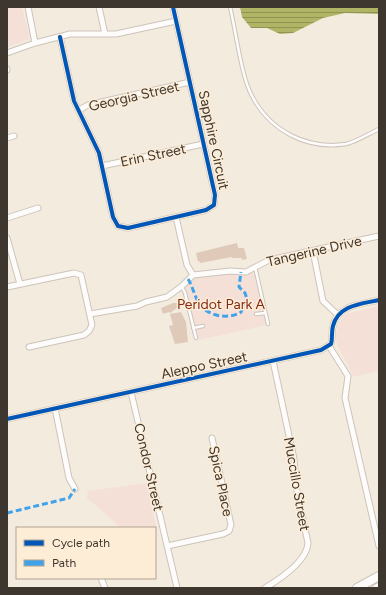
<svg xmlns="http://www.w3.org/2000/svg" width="386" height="595" font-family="Figtree,sans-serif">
  <defs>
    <pattern id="water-rules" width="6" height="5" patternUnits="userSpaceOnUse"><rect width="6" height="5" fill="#b0b465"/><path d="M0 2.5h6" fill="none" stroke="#919354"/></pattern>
  </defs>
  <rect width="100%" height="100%" fill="#f4ebdf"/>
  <!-- park -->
  <path fill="#f5e0d7" d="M7 7H22L30 39 7 47Z
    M252 272 255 275 267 325 199 340 185 285 192 279 228 274 243 275Z
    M379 306V371L353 377C345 352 324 343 345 314Z
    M147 483 157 530H155V528H121L86 497 88 496 87 491Z"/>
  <!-- water -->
  <path fill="url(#water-rules)" d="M240 7H379V14L345 13 323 18 293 33 280 34 267 28H251L242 17Z"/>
  <!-- building -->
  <path fill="#dfcab9" d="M237 243 238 248H244L247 259 242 260V258H232V257L200 263V261L198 262 196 253Z
    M173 303H177L181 305 170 313 169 312 163 314 161 308Z
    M181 312 186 322 188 342 175 344 169 326 173 325 170 314Z"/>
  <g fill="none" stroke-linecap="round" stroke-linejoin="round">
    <defs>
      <path id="service" d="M230 7C236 31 241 76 252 96 270 131 307 150 346 144 358 141 368 134 379 129
        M255 267 268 324
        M182 287 185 293 196 338
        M256 314 265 313
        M193 328 203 326"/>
      <path id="minor" d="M28 7 35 43
        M99 7 105 34
        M60 37 74 101 99 153 113 217 118 226 128 228 206 210 214 205 215 195 173 7
        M7 53 35 43 70 34H116L176 21
        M7 69V70
        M79 110 88 105 190 82
        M7 138 14 136
        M102 166 203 144
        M176 217 187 265 193 275 230 271 246 272 269 260 379 236
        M7 218 38 208
        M7 238 20 284
        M313 251 323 301 338 315
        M7 287 74 273 81 275 92 325 89 331 84 335 29 347
        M90 314 137 306 146 302 167 297 182 286 193 275
        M329 346 348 376 345 398 379 546
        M131 392 177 588
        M55 408 69 478 75 489
        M7 419 321 350 331 344C333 338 331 332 333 326 338 305 361 304 379 300
        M167 546 223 534 229 531 231 525 212 438
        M101 578 105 588
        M265 588C280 579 307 561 308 543L296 486 294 459 273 361"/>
      <path id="primary" d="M357 588 379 576
        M377 588 379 587"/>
    </defs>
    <!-- service casing -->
    <use href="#service" stroke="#ccc4bb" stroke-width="4.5"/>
    <!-- minor casing -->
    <use href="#minor" stroke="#ccc4bb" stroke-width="7"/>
    <!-- primary casing -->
    <use href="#primary" stroke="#ccc4bb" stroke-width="10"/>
    <!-- service -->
    <use href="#service" stroke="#fdfcfa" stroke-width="2.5"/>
    <!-- minor -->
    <use href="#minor" stroke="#fdfcfa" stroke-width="5"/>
    <!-- primary -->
    <use href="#primary" stroke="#fdfcfa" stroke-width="8"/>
    <!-- quiet -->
    <path stroke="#3fa3eb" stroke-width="3" stroke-dasharray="6 3" stroke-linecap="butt" d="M188 279C193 287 195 298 200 305 209 316 228 320 241 312L247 299 245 293 239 287 241 272
      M7 513 69 498 75 489"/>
    <defs>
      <path id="cycleway" d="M60 37 74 101 99 153 113 217 118 226 128 228 206 210 214 205 215 195 173 7
        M7 419 321 350 331 344C333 338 331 332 333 326 338 305 361 304 379 300"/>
    </defs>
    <!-- cycleway casing -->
    <use href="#cycleway" stroke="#fdecd6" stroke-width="6"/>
    <!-- cycleway -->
    <use href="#cycleway" stroke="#0057b8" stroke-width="4"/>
  </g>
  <g text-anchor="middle" stroke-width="3" stroke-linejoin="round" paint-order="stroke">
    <!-- street labels -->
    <g font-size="14" fill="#3e372f" stroke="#fdecd6">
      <text transform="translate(134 96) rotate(-13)" y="5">Georgia Street</text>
      <text transform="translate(214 140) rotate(78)" y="5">Sapphire Circuit</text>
      <text transform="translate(153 155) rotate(-12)" y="5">Erin Street</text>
      <text transform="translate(314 251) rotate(-13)" y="5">Tangerine Drive</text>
      <text transform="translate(204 365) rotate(-12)" y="5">Aleppo Street</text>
      <text transform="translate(149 467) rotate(77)" y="5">Condor Street</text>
      <text transform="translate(221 481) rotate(78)" y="5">Spica Place</text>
      <text transform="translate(297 484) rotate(80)" y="5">Muccillo Street</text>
    </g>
    <!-- park labels -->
    <g font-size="14" fill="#832916" stroke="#fdecd6">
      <text x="221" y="309">Peridot Park A</text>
    </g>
  </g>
  <!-- border -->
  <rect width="386" height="595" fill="none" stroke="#3e372f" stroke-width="16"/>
  <!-- legend -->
  <rect x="16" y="527" width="140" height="52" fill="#fdecd6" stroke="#b1a493"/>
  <rect x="24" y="540" width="20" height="6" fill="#0057b8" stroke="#b1a493"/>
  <text x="52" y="547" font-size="12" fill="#3e372f">Cycle path</text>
  <rect x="24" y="560" width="20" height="6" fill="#3fa3eb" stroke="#b1a493"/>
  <text x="52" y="567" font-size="12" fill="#3e372f">Path</text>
</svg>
